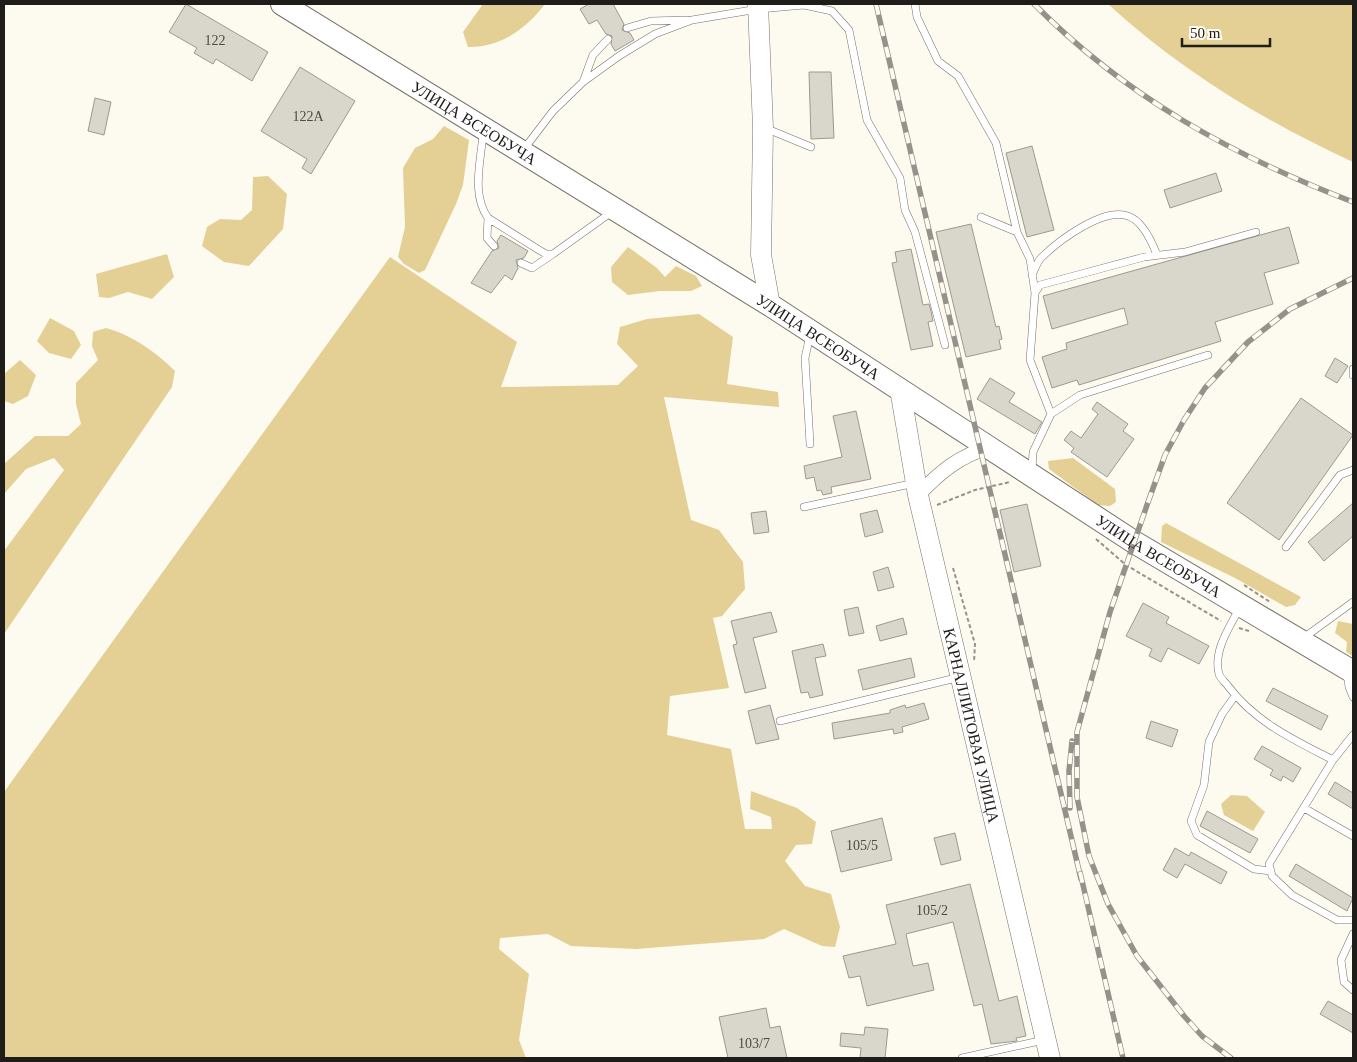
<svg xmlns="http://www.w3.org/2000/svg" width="1357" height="1062" font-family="Georgia,serif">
  <rect width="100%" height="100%" fill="#fdfaf0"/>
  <!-- green -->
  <path fill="#e4d095" d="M483 4H545C526 29 500 48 468 47L463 32Z
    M1108 4H1353V162C1264 121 1181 71 1108 4Z
    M444 126 469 140 463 185 456 204 425 270 419 273 404 264 398 257 405 227 403 168 415 148 433 139Z
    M268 176 287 194 283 229 249 266 224 262 202 246 207 227 220 219 241 220 252 210 253 177Z
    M628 247 657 268 665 277 676 266 696 276 702 286 691 291H660L628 295 612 282 611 267Z
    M167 254 174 277 152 299 128 292 109 298 99 297 96 274Z
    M390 257 517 342 501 387 618 385 638 366 617 344 620 327 647 319 699 314 733 337 727 384 778 392 779 407 664 397 691 520 719 530 743 562 745 589 722 616 713 618 729 688 670 696 667 735 731 749 745 829H772L771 817 750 809 751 791 797 808 816 822 812 844 796 845 785 861 805 886 831 894 840 927 835 947 822 946 784 929 764 939 636 949 571 946 548 934 500 938 499 949 529 974 519 1040 526 1058H4V792Z
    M50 318 74 331 81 345 71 359 49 353 37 341Z
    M106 328C132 335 156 352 175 371L172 387 4 634V551L64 470 54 458 26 469 4 494V464L35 436H68L81 424 76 404V383L98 360 92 346 93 332Z
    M20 360 36 375 28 396 13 404 4 401V374Z
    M1073 458 1115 489 1116 502 1110 506 1098 505 1049 469 1048 461Z
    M1166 523 1301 597 1295 605 1286 607 1235 578 1161 542 1162 526Z
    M1338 621 1353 624V656L1346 652 1347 642 1335 633Z
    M1231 795 1247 796 1265 812 1253 831 1224 815 1221 804Z"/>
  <!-- building -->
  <path fill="#d9d6cc" stroke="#9c9990" d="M186 4 268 52 252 81 216 59 213 64 194 53 197 48 169 32Z
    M589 4H613L624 24 622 30 630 33 634 40 615 51 611 44 612 36 606 34 597 20 589 24 580 9Z
    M300 67 355 101 311 174 302 168 307 159 261 131Z
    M809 72H831L834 138 811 139Z
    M95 98 111 102 104 135 88 131Z
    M1032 146 1054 230 1027 237 1006 153Z
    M1216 173 1222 191 1170 208 1164 190Z
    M971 224 996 327 999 326 1002 339 999 340 1001 349 966 357 936 232Z
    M1289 227 1299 263 1264 273 1273 304 1215 322 1221 341 1079 385 1077 380 1052 388 1042 357 1067 349 1066 343 1128 324 1124 308 1052 329 1043 296Z
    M501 235 528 251 524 258 516 260 518 268 512 280 505 275 491 293 471 283 492 251 499 248 497 241Z
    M911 249 923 305 929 304 931 311 933 321 928 322 933 346 911 350 892 263 897 262 895 252Z
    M1335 358 1348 366 1337 383 1325 376Z
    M990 378 1015 393 1009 402 1042 422 1035 434 977 399Z
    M1301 398 1353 435 1279 540 1227 503Z
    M1097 402 1128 424 1123 431 1134 439 1107 477 1071 452 1074 448 1064 440 1071 431 1081 438 1098 414 1092 409Z
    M856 411 871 479 831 487 832 493 823 495 821 490 817 491 814 477 806 479 804 466 842 457 833 416Z
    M1353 503V536L1324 561 1308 542Z
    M1027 504 1041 566 1014 572 1000 510Z
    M877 510 883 532 865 537 860 514Z
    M766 511 769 532 754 534 751 513Z
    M888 567 894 587 878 591 873 572Z
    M1143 603 1169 617 1166 623 1209 646 1199 664 1168 648 1161 662 1149 656 1152 649 1126 636Z
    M858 607 864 633 849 636 844 610Z
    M771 612 777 632 753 638 766 688 745 693 733 645 737 644 731 621Z
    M903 618 907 634 880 641 876 626Z
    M823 644 826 656 815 658 823 695 810 698 808 692 801 693 792 651Z
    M911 658 915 677 863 690 858 670Z
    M1273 688 1328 716 1321 730 1266 701Z
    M924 703 929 719 902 727 903 732 894 734 893 729 834 739 832 723 890 713V710L905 705 906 708Z
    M770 705 779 739 756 744 748 711Z
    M1151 721 1178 730 1172 747 1146 738Z
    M1262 746 1301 768 1293 782 1283 776 1281 781 1270 775 1273 770 1254 759Z
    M1335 782 1353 793V809L1328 794Z
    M1207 811 1258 839 1250 853 1200 826Z
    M882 818 892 860 841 872 831 831Z
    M955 833 961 860 941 865 934 838Z
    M1175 848 1189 856 1191 852 1227 872 1221 884 1185 864 1177 878 1163 870Z
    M1296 864 1353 898 1347 911 1289 876Z
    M970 884 999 1001 1017 996 1026 1036 1016 1038 1017 1041 991 1044 982 1004 974 1006 953 922 906 934 913 966 928 963 934 990 867 1006 860 976 849 978 843 956 896 944 886 905Z
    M1328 1001 1353 1015V1033L1320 1014Z
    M766 1008 770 1028 780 1026 787 1058H728L719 1017Z
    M865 1027 888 1029 885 1058H860L861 1048 840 1046 841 1033 864 1035Z"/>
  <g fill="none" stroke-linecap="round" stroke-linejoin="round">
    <defs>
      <path id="lane" d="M915 4 917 17 938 61 958 76 996 143 1017 232 1030 259 1035 293 1030 360 1051 414 1033 452 1032 470
        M627 28 651 21 687 20
        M583 82 593 55 608 39
        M765 128 811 147
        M483 133C481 161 471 194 488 218L539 250 546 254H553L613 211
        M524 149 553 111 583 82 619 56 655 34 692 20 758 9 804 5 832 11 849 30 867 120 900 178 905 210 915 232 945 345
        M981 217 1017 232
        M488 218 487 238 494 246
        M521 263 532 268 553 254
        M1032 275C1035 269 1037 262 1041 258 1058 241 1103 207 1128 216 1143 221 1152 242 1157 255
        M1035 293 1040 285 1055 281 1144 257 1185 252 1256 232
        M1353 369V375
        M1051 414 1080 395 1208 355
        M810 444 805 358 810 335
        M804 507 915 483
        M1286 547 1340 475 1353 470
        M1239 609C1229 628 1213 651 1219 674 1220 678 1225 682 1228 686 1255 722 1294 740 1333 760
        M1302 639 1353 602
        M1347 673 1349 687 1353 697
        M1235 696 1222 714 1209 742 1204 785 1191 821 1197 835 1254 869 1271 871
        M780 721 960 677
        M1353 735 1333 760 1269 864 1272 876 1292 895 1337 920H1353
        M1304 808 1353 836
        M1353 934 1341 960 1344 982 1353 990
        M962 1058 1044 1040"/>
      <path id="street" d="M918 495C940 472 959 456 990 447"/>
      <g id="secondary">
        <path d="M758 4 763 128 761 255 770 305"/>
        <path id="s1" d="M900 389 918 495 1050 1058"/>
      </g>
      <g id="primary">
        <path id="s2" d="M282 4 770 305 1134 542 1353 672"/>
      </g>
    </defs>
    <!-- lane casing -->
    <use href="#lane" stroke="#747169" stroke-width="8"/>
    <!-- street casing -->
    <use href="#street" stroke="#747169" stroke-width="15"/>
    <!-- secondary casing -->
    <use href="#secondary" stroke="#747169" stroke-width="21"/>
    <!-- primary casing -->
    <use href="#primary" stroke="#747169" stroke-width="24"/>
    <!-- path -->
    <path stroke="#95928c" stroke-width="2" stroke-dasharray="4 2.5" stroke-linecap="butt" d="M937 505 975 490 1010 482
      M1096 539 1126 565 1221 621
      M953 568 975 644 974 662
      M1244 585 1270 602
      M1239 628 1249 631"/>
    <!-- lane -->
    <use href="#lane" stroke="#fff" stroke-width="7"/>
    <!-- street -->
    <use href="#street" stroke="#fff" stroke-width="14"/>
    <!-- secondary -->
    <use href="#secondary" stroke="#fff" stroke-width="20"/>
    <!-- primary -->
    <use href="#primary" stroke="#fff" stroke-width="22"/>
    <defs>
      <path id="rail" d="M876 4 1081 879
        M1034 4C1125 96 1233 156 1353 202
        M1070 808 1069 771 1072 741
        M1080 872 1123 1058
        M1231 1058 1202 1036 1184 1016 1137 956 1108 904 1089 856 1077 797V732L1110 612 1147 505 1165 455 1184 420 1205 388 1248 342 1290 309 1353 278"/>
    </defs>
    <!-- rail casing -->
    <use href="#rail" stroke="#94928b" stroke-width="5.5"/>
    <!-- rail -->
    <use href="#rail" stroke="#fdfaf0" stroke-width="4" stroke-dasharray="11" stroke-linecap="butt"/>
  </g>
  <g text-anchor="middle" stroke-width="4" stroke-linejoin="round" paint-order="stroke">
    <!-- number labels -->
    <g font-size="14" fill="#4e4b46">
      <text x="215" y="45">122</text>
      <text x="308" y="121">122А</text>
      <text x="862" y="850">105/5</text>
      <text x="932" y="915">105/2</text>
      <text x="754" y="1048">103/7</text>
    </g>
    <!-- street labels -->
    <g font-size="16" fill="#1f1d1a" stroke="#fdfaf0">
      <text dy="6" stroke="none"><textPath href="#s2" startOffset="226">УЛИЦА ВСЕОБУЧА</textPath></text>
      <text dy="6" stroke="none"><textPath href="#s2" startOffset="631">УЛИЦА ВСЕОБУЧА</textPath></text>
      <text dy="6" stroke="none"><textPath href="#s2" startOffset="1036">УЛИЦА ВСЕОБУЧА</textPath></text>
      <text dy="6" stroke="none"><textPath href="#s1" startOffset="344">КАРНАЛЛИТОВАЯ УЛИЦА</textPath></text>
    </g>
  </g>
  <!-- border -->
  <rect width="1357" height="1062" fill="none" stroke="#1f1d1a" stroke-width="10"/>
  <!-- scale -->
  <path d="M1182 38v8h88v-8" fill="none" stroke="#1f1d1a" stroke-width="2.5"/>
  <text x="1190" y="38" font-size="15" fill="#1f1d1a" stroke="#fdfaf0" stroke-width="4" paint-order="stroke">50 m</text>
</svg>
